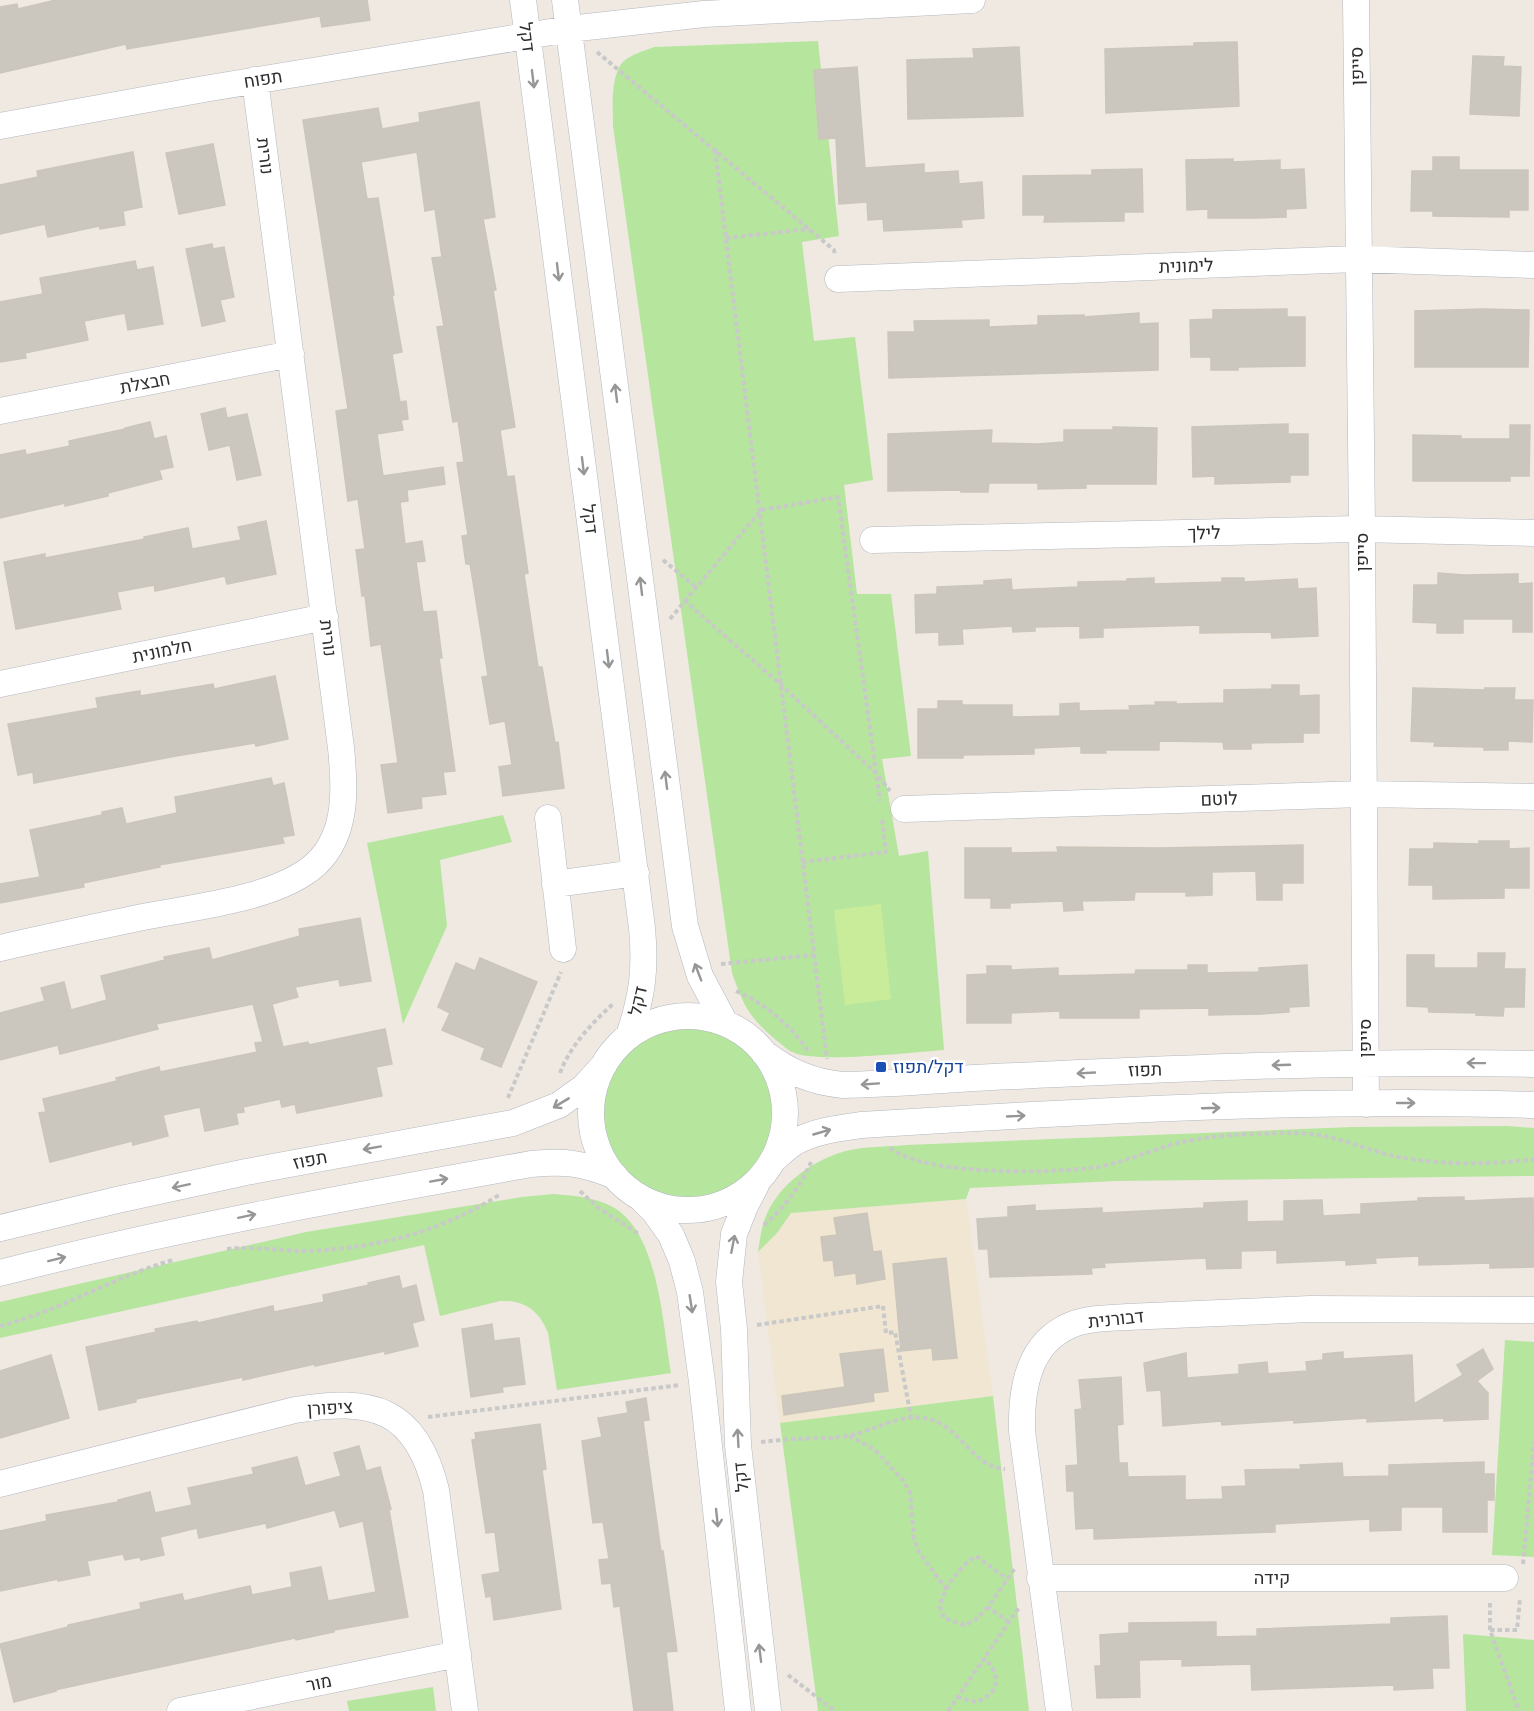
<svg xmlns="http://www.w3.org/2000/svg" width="1534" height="1711" font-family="'Noto Sans',Heebo,sans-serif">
  <rect width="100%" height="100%" fill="#efe9e1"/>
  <!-- education -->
  <path fill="#f0e6d1" d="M966 1199 993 1396 780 1423 758 1252 777 1233 791 1213Z"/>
  <!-- green -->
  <path fill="#b6e59e" d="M818 41 839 236 802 242 814 341 855 337 873 480 844 485 857 594H891L911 756 882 759 899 856 928 851 944 1050C913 1052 815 1064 792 1052 787 1050 782 1044 777 1041 749 1017 744 1007 732 973L613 126C613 108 610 74 624 61 632 54 644 51 654 47Z
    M503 815 512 842 440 860 447 926 403 1024 367 843Z
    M599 1113a89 89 0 1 1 178 0a89 89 0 1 1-178 0Z
    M1507 1126 1534 1128V1176L1116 1181 970 1188 966 1199 791 1213 777 1233 758 1252C760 1241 761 1227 766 1216 779 1184 813 1160 846 1151 864 1146 887 1147 906 1145L1353 1127Z
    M553 1194C575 1196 600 1197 619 1211 659 1241 663 1326 671 1373L557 1390 548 1333C539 1310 524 1300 500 1301L440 1316 424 1245 0 1338V1302L306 1232 522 1197Z
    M1505 1340 1534 1342V1557L1492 1555Z
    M993 1396 1029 1711H818L780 1423Z
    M1463 1634 1534 1640V1711H1466Z
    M433 1687 436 1711H349L347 1701Z"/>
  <!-- pitch -->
  <path fill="#c9ec9a" d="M881 904 891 999 845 1005 834 910Z"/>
  <!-- building -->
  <path fill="#cbc7bf" stroke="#cbc5ba" stroke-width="1.5" d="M56 0H367L370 20 322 27 320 16 127 49 126 44 0 73V7L17 4 18 9Z
    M1237 42 1239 106 1106 113 1105 49 1194 46V43Z
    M1019 47 1023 116 908 119 907 60 974 58 973 49Z
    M1473 56 1504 57 1503 66 1521 67 1519 116 1470 114Z
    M857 67 865 168 924 164V173L958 171 959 184 982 182 984 218 961 220 962 227 884 231 883 219 868 220 867 202 839 204 836 138 819 139 814 70Z
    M479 102 495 217 483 219 496 290H493L515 427 500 430 507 477 514 476 528 573 524 574 538 667H542L555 743 558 742 564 788 503 796 499 767 512 765 505 721 490 724 482 677 488 676 473 582 470 564H466L462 536 468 535 457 463 464 462 458 421 453 422 437 327 444 326 432 258 442 257 435 209 425 211 417 152 361 162 367 199 378 198 394 295H392L402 352 392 354 400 402 406 401 408 419 401 420 403 430 377 434 383 476 443 467 445 484 407 490 408 501 400 502 405 544 422 541 425 561 416 562 423 612 436 611 442 658H439L455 771 443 772 446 794 421 797 422 808 388 813 381 765 398 763 381 644 371 646 365 596H362L356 550 365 549 358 499 348 501 336 411 348 409 303 120 378 108 382 129 420 122 419 113Z
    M213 144 225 205 179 214 166 153Z
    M133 152 142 207 123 211 125 225 100 229 99 226 48 237 45 224 0 234V185L38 177 37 171Z
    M1433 157H1459V170H1528V210H1509V217L1433 216V211H1411L1412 171H1433Z
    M1233 159V162L1280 160V170L1304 169 1306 208 1286 209V217L1257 218H1208V209L1187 210 1186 160Z
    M1142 169 1143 212H1124V221L1044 222 1045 215H1023V176L1092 175V170Z
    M212 244 213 249 224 247 234 297 220 300 225 321 202 326 186 249Z
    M135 261 137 270 153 267 163 324 128 330 125 313 84 321 88 340 25 353 26 358 0 362V302L43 294 40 278Z
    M1287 309V317H1305V366L1238 367V370H1211V357H1191L1190 320 1213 319V310Z
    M1484 309 1529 310 1528 367H1415V311Z
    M1139 313V324L1158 323V370L889 378 888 332H915L914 321 989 320V327L1038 325V316L1084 315V317Z
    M225 408 227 418 247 414 261 475 237 480 230 445 209 450 201 414Z
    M150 422 154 439 166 436 173 467 159 470 162 479 108 493V496L65 506V503L0 518V455L25 450 26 455 70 446 69 441 125 429V428Z
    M1288 424V434H1308V475H1290V482L1215 484V476L1193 477 1192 427Z
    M1510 425H1530L1529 476H1510V481H1413V435L1461 436V439H1510Z
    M1113 427 1157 428 1156 484H1086V488L1038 489V483H989L988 492H961V490L888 491V434L992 430 991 443 1038 444 1064 442V430H1113Z
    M266 521 276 574 227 584 225 576 155 591 154 585 117 592 121 609 16 629 4 562 45 554V558L145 539 144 537 188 528 192 549 241 540 238 527Z
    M1438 573 1464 575 1518 574V584L1532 583V632H1513V619H1463V633H1437V623L1413 622 1414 585H1438Z
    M1154 578V584L1222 582V578H1244V582L1297 579 1298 589 1316 588 1318 636 1272 638 1271 632 1200 633V625L1103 628V637L1080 638V626L1035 627V631L1013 632 1012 626 962 629 963 644 939 645V632L916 633 915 595 937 594V587L984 585V581L1011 579 1012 590 1078 587V582L1127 581V579Z
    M275 676 288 739 256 746 255 743 176 756 34 783 33 772 18 775 8 724 98 708 96 698 140 691V696L213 684 214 689Z
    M1272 685H1299V696L1319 695V733H1303V742L1251 743V749H1224L1223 742 1159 741V750H1105L1106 753H1081V746L1034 748V754L963 755V758H918V709H938V701H962V705H1012V717L1060 716V704L1079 703V711L1130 710 1129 706 1156 705 1155 702H1176V704L1224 703V690L1272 689Z
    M1413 688 1485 690V688H1515L1514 700H1533L1532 742 1508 741V750H1484V747L1434 746 1435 742 1411 741Z
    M271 778 273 786 284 783 294 835 282 837 284 843 159 865 160 867 83 883 84 887 0 903V884L40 877 30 830 102 815V812L122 808 126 824 177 813 175 797Z
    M1479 841H1509V849L1529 848V888H1504V898L1433 899V885H1409L1410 849H1434V843L1479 844Z
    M1303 845V883H1282V900H1257L1256 871 1212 872V895L1186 896V892H1135L1134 900 1082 901 1083 910 1064 911 1063 901 1010 903V908H991V898H965V848H1011V853L1058 852 1057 847 1159 848Z
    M360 918 371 981 340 986 339 979 295 987 298 997 272 1004 283 1047 308 1042 309 1045 385 1029 392 1064 376 1067 382 1096 297 1113 295 1104 282 1107 280 1099 243 1107 244 1112 236 1113 238 1124 205 1131 200 1107 163 1115 168 1136 133 1145 132 1141 50 1162 39 1113 46 1112 43 1099 117 1081 116 1078 159 1067 160 1072 257 1052 255 1043 263 1042 253 1004 156 1024 158 1029 60 1054 58 1045 0 1060V1013L45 1001 41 988 64 982 71 1010 107 1000 101 976 165 960 164 957 209 948 212 960 300 936 299 929Z
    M1478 953H1505L1504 969H1525L1524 1007H1504L1503 1016 1476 1015 1477 1013 1429 1012 1428 1007 1407 1006V955H1434V968H1478Z
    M480 958 537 982 501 1067 481 1059 485 1048 442 1030 450 1013 438 1007 456 963 475 971Z
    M1188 965H1207V973L1259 972V968L1307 965 1309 1006 1289 1007V1012L1261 1014 1209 1015V1008L1139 1009V1018H1060V1011L1011 1013V1023H967V975L987 974V966H1011V970L1058 968V976L1135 974 1136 970H1188Z
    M1464 1197V1201L1533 1198 1534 1267 1490 1268V1263L1419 1265V1256L1375 1258 1376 1263 1346 1265V1260L1277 1263V1250L1241 1251V1268L1207 1269 1206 1258 1104 1263 1105 1267 1091 1268 1092 1274 990 1277 988 1249H979L977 1219 1008 1217V1207L1035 1205V1211L1102 1208V1213L1204 1208V1203L1247 1201V1222L1284 1221V1201L1322 1200 1323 1216 1361 1214V1204L1418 1201V1198Z
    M867 1213 873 1252 881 1251 885 1279 857 1284 856 1273 835 1276 833 1260 824 1261 821 1237 837 1235 834 1218Z
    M946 1258 957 1358 933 1360 932 1348 901 1351 893 1264Z
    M399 1276 402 1289 416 1285 424 1320 412 1323 418 1346 385 1354V1351L315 1366V1364L243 1380V1377L136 1399V1402L99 1410 86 1347 156 1332 155 1329 197 1321 198 1323 273 1306 274 1312 324 1302 323 1295 369 1285 368 1283Z
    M492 1324 494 1341 519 1338 525 1384 502 1387 503 1392 471 1397 462 1329Z
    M883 1349 888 1391 873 1393 874 1401 784 1415 782 1396 845 1387 840 1354Z
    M1483 1349 1493 1369 1477 1381 1488 1393V1419L1444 1421V1418L1367 1422V1418L1294 1423V1420L1222 1425 1221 1421 1163 1426 1161 1390 1147 1391 1144 1363 1186 1353 1187 1378 1239 1374V1365L1267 1362 1268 1374 1307 1371 1306 1362 1323 1360V1354L1343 1352V1359L1412 1355 1414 1404 1463 1375 1457 1365Z
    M51 1355 69 1418 0 1438V1371Z
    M1121 1377 1123 1424 1117 1425 1119 1463H1127L1128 1477 1185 1476V1500L1223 1499 1222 1487 1246 1486 1245 1470 1301 1469 1300 1465 1342 1463 1343 1477 1389 1476V1465L1484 1462V1474H1494V1500H1487V1532H1443V1507H1401V1530L1370 1531V1519L1275 1524V1532L1094 1539V1528L1076 1529 1074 1491H1067L1066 1466 1078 1465 1075 1410 1082 1409 1079 1380Z
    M646 1398 649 1420 643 1421 661 1552 663 1551 677 1651 666 1652 673 1711H634L620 1606 614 1607 611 1583 602 1584 599 1560 609 1559 603 1522 593 1523 582 1441 602 1437 598 1418 628 1413 626 1402Z
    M540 1424 546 1469 542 1470 561 1609 494 1620 491 1596 486 1597 482 1575 500 1572 495 1532 486 1533 472 1440 476 1439 475 1433Z
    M359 1446 366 1471 380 1467 391 1509 389 1510 408 1617 334 1630V1632L296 1640 295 1638 123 1675 55 1690 56 1691 14 1702 0 1644 68 1627V1625L141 1609 140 1603 182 1594 184 1601 250 1586 252 1595 292 1587 290 1573 321 1567 328 1601 376 1592 363 1521 340 1527 335 1510 267 1528 266 1523 199 1538 197 1528 160 1537 164 1555 141 1560 140 1557 125 1560 123 1554 87 1561 90 1575 58 1581V1579L0 1591V1531L47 1521 46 1515 118 1502V1500L150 1492 155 1513 192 1505 188 1488 254 1474 252 1468 297 1457 305 1486 341 1476 334 1453Z
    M1447 1616 1449 1668H1432L1433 1688 1394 1690V1685L1252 1690 1251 1664 1182 1666V1659L1139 1660 1140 1697 1097 1698 1095 1666H1101L1100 1635 1129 1633V1623L1216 1622V1637L1257 1636V1629L1391 1624V1618Z"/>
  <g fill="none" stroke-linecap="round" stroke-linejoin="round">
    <defs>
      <path id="minor" d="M523 0 642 928C646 971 642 996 629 1036
        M565 0 685 926 700 976 725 1023
        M1356 0 1362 529 1366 1104
        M0 126 204 89 569 29 704 14 972 0
        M838 279 1357 259 1534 265
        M0 411 291 354
        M873 540 1357 529 1534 533
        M0 684 325 617
        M904 809 1362 794 1534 797
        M548 818 563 949
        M555 884 636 873
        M0 948C48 937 95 927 143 917 193 907 278 899 316 864 348 834 345 787 341 748L255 80
        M591 1113a97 97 0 1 1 194 0a97 97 0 1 1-194 0Z
        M764 1053C789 1072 812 1082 843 1085 901 1084 958 1078 1016 1076 1189 1068 1361 1060 1534 1064
        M772 1161C779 1155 787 1147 795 1142 815 1131 839 1128 861 1125 1085 1111 1310 1098 1534 1105
        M756 1185 745 1206 734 1234 729 1282 734 1329 738 1445 768 1711
        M642 1199 654 1211 671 1235 682 1261 690 1292 702 1382 738 1711
        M0 1228 117 1200 246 1172 513 1123 559 1105 584 1087 604 1065
        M0 1273C175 1228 353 1196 531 1164 567 1161 582 1163 615 1176
        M0 1484 295 1410C372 1397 416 1408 436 1490L465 1711
        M1040 1578H1505
        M180 1711 458 1654
        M1059 1711 1022 1431C1021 1389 1028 1343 1071 1325 1088 1318 1109 1318 1127 1317L1310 1309 1534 1310"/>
    </defs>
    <!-- minor casing -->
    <use href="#minor" stroke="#b4b7c1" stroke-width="27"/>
    <!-- path -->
    <path stroke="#c9c9c9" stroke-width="4" stroke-dasharray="4.5 3" stroke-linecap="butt" d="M597 52 834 250 835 255
      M715 150 827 1059
      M726 238 809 229
      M663 560 696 587
      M684 600 781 685 876 773 890 791
      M670 619 761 510 838 497 880 801
      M802 862 886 852 882 820
      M721 964 814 955
      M736 991C764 1003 791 1025 808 1051
      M560 1073C570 1046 592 1023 613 1004
      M508 1098 561 972
      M890 1148C925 1176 1046 1173 1091 1168 1120 1164 1146 1152 1174 1144 1209 1135 1247 1134 1282 1133 1297 1133 1314 1133 1328 1137 1351 1142 1374 1152 1398 1157 1443 1165 1489 1165 1534 1159
      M580 1191 597 1207 639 1234
      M764 1225C783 1209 801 1186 811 1162
      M227 1249C253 1246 279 1251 305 1251 375 1249 440 1232 499 1195
      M757 1325 883 1306 886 1333 895 1332 911 1417
      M0 1326C60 1311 113 1277 173 1260
      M428 1417 680 1385
      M849 1436 874 1449 903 1480 910 1493 914 1539 919 1552 946 1589
      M761 1442C773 1441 785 1439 797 1439 814 1438 830 1439 847 1436 876 1431 905 1409 935 1421 962 1431 974 1467 1005 1469
      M1523 1564 1534 1442
      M1490 1603V1630L1519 1711
      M988 1607 974 1621 964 1625 944 1618 940 1607C943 1588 959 1567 976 1556L1007 1579
      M1009 1622 988 1607 1015 1568
      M1490 1630H1517L1520 1598
      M788 1675 835 1711
      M957 1697 976 1702C1000 1693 1002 1675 984 1658
      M948 1711 1020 1606"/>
    <!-- minor -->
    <use href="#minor" stroke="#fff" stroke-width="26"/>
  </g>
  <!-- one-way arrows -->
  <defs><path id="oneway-shaft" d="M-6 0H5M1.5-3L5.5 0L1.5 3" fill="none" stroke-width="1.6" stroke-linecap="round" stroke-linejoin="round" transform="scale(1.5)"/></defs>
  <g stroke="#969696">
    <use href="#oneway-shaft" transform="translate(533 79) rotate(83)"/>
    <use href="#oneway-shaft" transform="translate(558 272) rotate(83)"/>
    <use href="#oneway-shaft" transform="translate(616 393) rotate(-97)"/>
    <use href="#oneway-shaft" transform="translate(583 466) rotate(83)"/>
    <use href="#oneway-shaft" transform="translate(641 586) rotate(-97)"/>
    <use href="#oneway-shaft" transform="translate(608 659) rotate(83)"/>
    <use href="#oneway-shaft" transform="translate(666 780) rotate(-97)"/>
    <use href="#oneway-shaft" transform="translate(698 972) rotate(-111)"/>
    <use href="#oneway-shaft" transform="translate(1476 1063) rotate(-179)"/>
    <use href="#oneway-shaft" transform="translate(1281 1065) rotate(178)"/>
    <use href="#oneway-shaft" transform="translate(1086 1073) rotate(177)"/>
    <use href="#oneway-shaft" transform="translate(870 1084) rotate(176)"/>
    <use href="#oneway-shaft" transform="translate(561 1103) rotate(149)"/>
    <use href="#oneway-shaft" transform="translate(1406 1103)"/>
    <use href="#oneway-shaft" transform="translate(1211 1108) rotate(-2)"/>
    <use href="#oneway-shaft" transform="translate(1016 1116) rotate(-3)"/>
    <use href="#oneway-shaft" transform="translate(822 1132) rotate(-16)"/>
    <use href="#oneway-shaft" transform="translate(372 1148) rotate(170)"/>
    <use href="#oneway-shaft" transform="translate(439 1180) rotate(-10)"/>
    <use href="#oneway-shaft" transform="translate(181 1186) rotate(168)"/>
    <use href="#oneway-shaft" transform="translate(247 1216) rotate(-12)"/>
    <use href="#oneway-shaft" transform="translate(733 1244) rotate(-79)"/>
    <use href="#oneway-shaft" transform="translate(57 1259) rotate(-14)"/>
    <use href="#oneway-shaft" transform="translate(691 1304) rotate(81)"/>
    <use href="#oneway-shaft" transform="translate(738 1438) rotate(-93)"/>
    <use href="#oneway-shaft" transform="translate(717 1518) rotate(84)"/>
    <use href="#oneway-shaft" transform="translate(760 1653) rotate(-97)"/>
  </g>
  <!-- markers -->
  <rect fill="#1a4fb4" stroke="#fff" stroke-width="2" x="875" y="1061" width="12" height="12" rx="3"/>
  <g text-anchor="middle" stroke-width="5" stroke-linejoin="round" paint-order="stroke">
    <!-- street labels -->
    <g font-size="18" fill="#2e2e2e" stroke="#fff">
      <text transform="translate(527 37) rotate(83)" y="6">דקל</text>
      <text transform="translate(1357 66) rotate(-91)" y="6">סייפן</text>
      <text transform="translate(263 79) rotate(-9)" y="6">תפוח</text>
      <text transform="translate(265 156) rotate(83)" y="6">נורית</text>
      <text transform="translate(1186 266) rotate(-2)" y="6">לימונית</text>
      <text transform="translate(145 383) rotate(-11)" y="6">חבצלת</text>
      <text transform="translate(590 519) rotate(83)" y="6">דקל</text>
      <text transform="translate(1204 533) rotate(-1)" y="6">לילך</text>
      <text transform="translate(1362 552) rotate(-90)" y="6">סייפן</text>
      <text transform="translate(328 638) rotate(83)" y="6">נורית</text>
      <text transform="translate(162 651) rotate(-12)" y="6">חלמונית</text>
      <text transform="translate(1219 799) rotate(-2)" y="6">לוטם</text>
      <text transform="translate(638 1001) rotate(-77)" y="6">דקל</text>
      <text transform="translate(1365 1038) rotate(-90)" y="6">סייפן</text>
      <text transform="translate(1145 1070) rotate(-2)" y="6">תפוז</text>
      <text transform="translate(310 1160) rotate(-11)" y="6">תפוז</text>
      <text transform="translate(1116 1319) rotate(-6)" y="6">דבורנית</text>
      <text transform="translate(330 1408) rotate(-3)" y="6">ציפורן</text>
      <text transform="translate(741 1477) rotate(-96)" y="6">דקל</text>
      <text x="1272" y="1584">קידה</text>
      <text transform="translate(319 1683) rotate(-12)" y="6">מור</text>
    </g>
    <!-- transit labels -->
    <g font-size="18" fill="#164399" stroke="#fff" text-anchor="start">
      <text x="893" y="1073">דקל/תפוז</text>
    </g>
  </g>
</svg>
